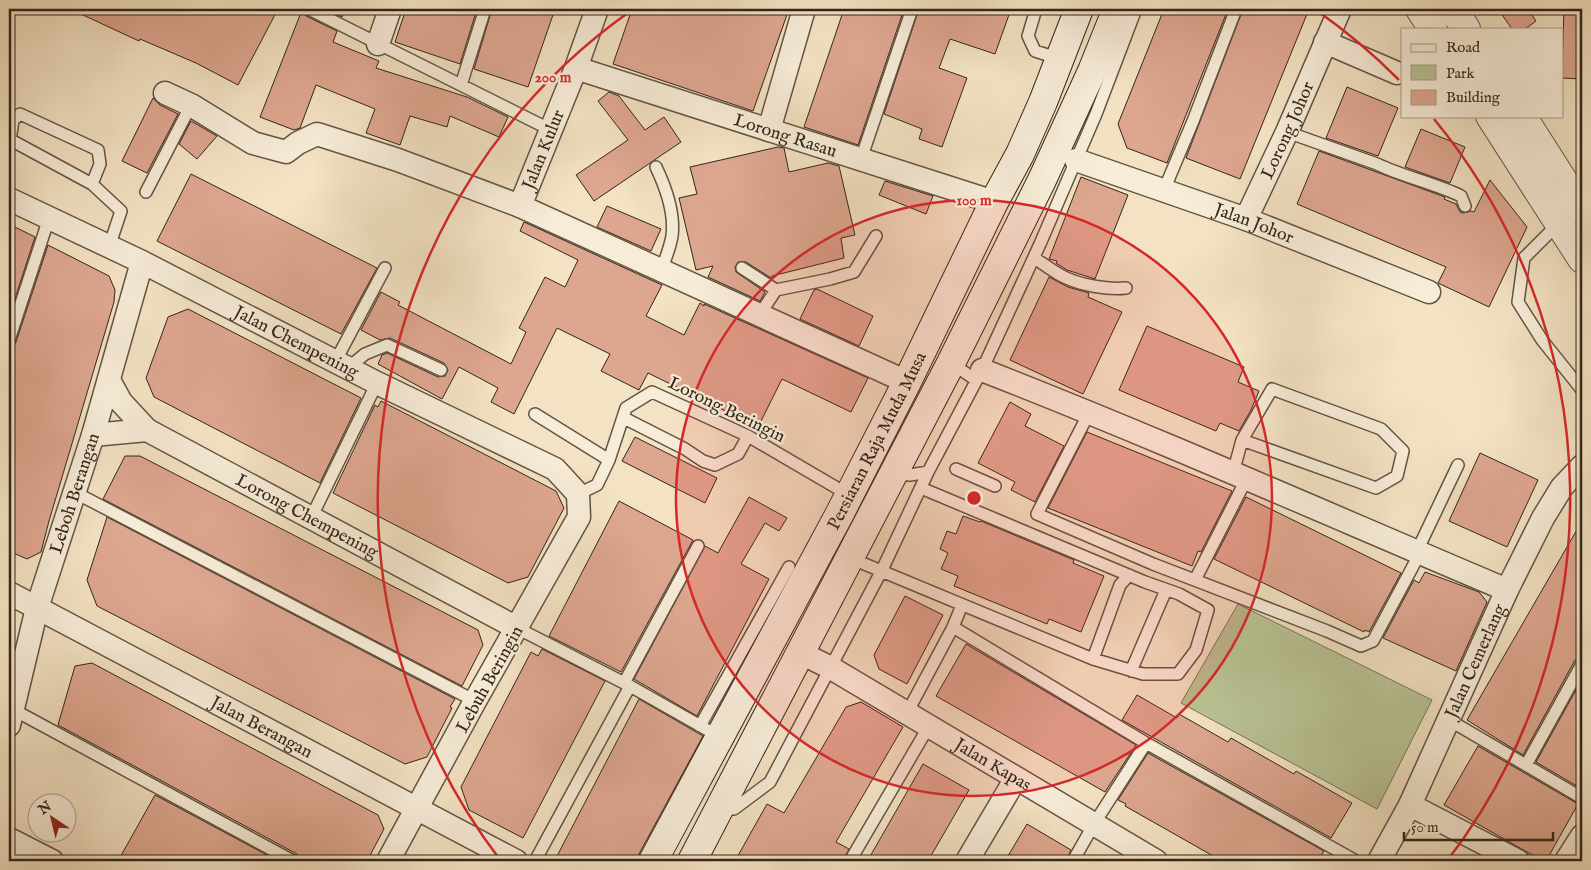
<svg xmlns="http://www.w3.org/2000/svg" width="1591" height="870" font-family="'IM FELL English',serif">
  <rect width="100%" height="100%" fill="#f3e2c3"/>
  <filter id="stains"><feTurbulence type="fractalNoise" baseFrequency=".004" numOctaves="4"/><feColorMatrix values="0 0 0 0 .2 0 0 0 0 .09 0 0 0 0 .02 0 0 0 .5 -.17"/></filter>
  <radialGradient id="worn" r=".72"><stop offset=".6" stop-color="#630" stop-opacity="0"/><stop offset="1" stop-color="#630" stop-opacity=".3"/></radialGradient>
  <!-- green -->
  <path fill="#b9c395" stroke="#767457" d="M1238 604 1432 700 1377 809 1181 703Z"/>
  <!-- building -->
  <path fill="#dda68f" stroke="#332519" d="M70 9H278L238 85 196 63 140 39 139 41Z
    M325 9H346L342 17Z
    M406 9H477L460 64 395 42Z
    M492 9H555L528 87 474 69Z
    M632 9H789L753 111 613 64Z
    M844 9H904L858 145 804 127Z
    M919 9H1011L995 54 950 39 939 68 967 78 942 147 919 139 922 129 884 114Z
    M1164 9H1228L1167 163 1127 148 1118 124Z
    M1243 9H1309L1240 179 1186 158Z
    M1498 9H1528L1536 21 1525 29H1512Z
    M1564 9H1582V79L1562 78Z
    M302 10 306 16 337 31 333 42 379 61 376 68 467 97 508 117 499 137 450 116 447 127 410 116 400 145 366 133 375 109 316 85 300 128 294 130 260 117Z
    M1347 87 1398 108 1378 156 1326 138Z
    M609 92 619 96 645 130 664 117 681 142 594 201 576 175 628 140 598 101Z
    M153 98 160 105 178 114 147 173 122 161Z
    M191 121 217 136 197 159 179 144Z
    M1421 129 1465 147 1450 183 1405 167Z
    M778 147 784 148 789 172 828 163 839 166 855 235 841 238 844 258 772 276 771 278 746 262H738L735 267 736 272 765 292 760 301 708 277 713 266 696 270 679 198 697 194 690 167Z
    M1319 151 1445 197 1444 199 1456 204 1460 212 1463 213 1471 211 1474 212 1490 180 1527 227 1489 307 1438 283 1446 267 1297 204Z
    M191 174 377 268 341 334 157 241Z
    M1081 177 1128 195 1095 279 1067 270 1056 263 1057 261 1049 259Z
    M885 181 933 196 926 214 879 195Z
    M607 206 661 229 651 251 597 227Z
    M524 222 662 285 646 316 684 335 700 303 704 306V304L868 378 851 412 782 379 758 427 648 373 639 390 601 371 610 354 557 328 514 414 491 402 498 388 459 367 442 399 378 364 382 355 387 353 438 377 445 376 448 370 444 363 390 338 380 340 361 330 381 292 400 302 398 305 511 364 526 332 519 328 545 277 565 287 578 260 520 231Z
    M9 224 35 237 9 317Z
    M48 245 109 276 115 290 114 302 49 521 41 552 27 559 9 551V347L14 346 16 342Z
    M1049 277 1068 287 1089 293 1088 297 1122 312 1083 394 1010 360Z
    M817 289 873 316 859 346 800 319 814 290Z
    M188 309 361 398 320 483 154 397 146 378 168 317Z
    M1147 326 1244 367 1238 382 1259 391 1251 410 1239 431 1220 423 1216 431 1119 390Z
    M381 401 556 491 564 508 528 577 508 583 333 493 375 405 378 407Z
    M1010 402 1031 414 1025 426 1064 446 1035 502 1011 490 1015 482 978 463Z
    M1087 432 1232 491 1201 552 1198 551 1192 566 1048 508Z
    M635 437 717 478 705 503 622 461Z
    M1480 453 1538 480 1507 547 1449 521Z
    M125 456H140L478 630 483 645 462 686 103 499Z
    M749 497 787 518 779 531 765 523 741 564 769 579 697 716 634 679 705 546 718 553Z
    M1246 497 1401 573 1369 632 1365 630 1364 632 1214 559Z
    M619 501 693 540 621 672 549 636Z
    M963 516 980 522 981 521 1074 560 1073 563 1104 576 1081 632 1049 619 1047 624 954 586 958 576 941 569 948 553 940 549 947 531 956 534Z
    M107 517 455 699 450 707 452 708 427 757 405 764 97 606 87 580Z
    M1582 521V657L1575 660 1523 755 1467 720Z
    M1425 572 1479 592 1487 602 1456 671 1383 638 1414 580 1419 583Z
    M905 596 943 615 907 684 879 669 874 655Z
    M966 644 1136 745 1105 792 936 696Z
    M542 649 605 681 523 838 469 810 461 787 531 652 538 656Z
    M92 663 378 815 384 829 367 861H300L297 854 58 725 75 666Z
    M1582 679V789L1536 762Z
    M1137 695 1177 718 1179 714 1228 742 1231 738 1294 774 1296 771 1352 803 1331 838 1122 720Z
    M639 699 703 736 639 854 637 861H567L557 856Z
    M861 702 903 727 836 842 849 849 843 861H735L767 804 784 813 846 707Z
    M1478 746 1578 804 1546 861H1543L1444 805Z
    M1148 753 1324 851 1318 861H1222L1125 806 1126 804 1118 800Z
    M923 764 969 790 928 861H859L862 856 868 860Z
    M155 795 278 861H118Z
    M1027 824 1071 850 1066 861H1005Z"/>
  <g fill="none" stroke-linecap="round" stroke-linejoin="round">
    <defs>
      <path id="service" d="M309 9 551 130
        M1036 9 1028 36 1035 51 1060 59
        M461 85 485 9
        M1287 132 1377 164C1404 177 1434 183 1461 196L1465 206
        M9 139 92 184 121 211 109 247
        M10 141 13 120 20 114 98 150 100 164 92 184
        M861 159 912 9
        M656 167C666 188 675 213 672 236 670 248 665 260 661 271
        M1164 190 1193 121 1236 9
        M146 192 191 105
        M1559 223 1524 258 1518 302 1542 340 1582 390
        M1034 258C1044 264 1054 272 1064 277 1081 285 1107 290 1126 288
        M742 268 776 290
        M760 314 776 290 830 279 854 272 876 236
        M9 340 49 218
        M335 362 385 268
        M951 363 976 380
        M348 368 365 354 387 345 441 370
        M1089 413 1037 514 1153 564 1327 631 1361 646 1373 641 1420 553
        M535 414 609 460
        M624 418 685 449 703 461 715 465 738 454 748 436
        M956 469 995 486
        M1233 473 1242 440 1272 389 1381 429 1403 451 1397 476 1376 488 1242 440
        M895 474 910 475 928 472
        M74 492 475 701
        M578 494 597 485 609 460 626 408 652 392 748 436 849 495
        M311 518 377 383
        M1417 551 1458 465
        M850 558 1093 659 1143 674H1178L1196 650 1208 610 1179 594 1145 582 921 488
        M1195 580 1247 478
        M953 627 1146 743 1356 861
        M517 628 630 686 720 737
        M1093 659 1120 585 1129 575
        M1131 671 1166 590
        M624 683 698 546
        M14 710 293 861
        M907 713 953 627 962 605
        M1449 720 1582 798
        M700 726 789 567
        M1526 765 1582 664
        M722 809H734L770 782 882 570 928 472 982 370 1040 244 1096 114 1136 9
        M535 861 630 686
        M850 861 929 726
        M1073 861 1094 824 1146 743"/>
      <g id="minor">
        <path d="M1325 42 1397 73"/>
        <path d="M378 44 390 9"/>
        <path id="s1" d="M576 68 994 202"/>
        <path d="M165 93 191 105 253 143 286 152 298 143 317 134 398 160 520 206 907 382"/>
        <path d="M769 130 804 9"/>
        <path id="s2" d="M1076 160 1246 219 1429 292"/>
        <path id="s3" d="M9 199 142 262 377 383 555 469 578 494 579 517 475 701 388 861"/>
        <path id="s4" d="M520 206 576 68 597 9"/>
        <path id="s5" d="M1246 219 1287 132 1340 9"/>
        <path d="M982 370C1159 439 1332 516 1507 590"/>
        <path d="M109 380 121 402 147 430"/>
        <path id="s6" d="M93 435 147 430 517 628"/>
        <path id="s7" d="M9 593 516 861"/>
        <path id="s8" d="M801 653 831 668 1156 861"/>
        <path id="s9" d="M9 725 37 608 93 435 142 262"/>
        <path d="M1410 805 1518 861"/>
        <path d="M9 839 52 861"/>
        <path d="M967 861 1016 778"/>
        <path id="s10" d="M1379 861 1410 805 1507 590 1543 518 1562 487 1582 466"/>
        <path d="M1566 861 1582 836"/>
      </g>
      <path id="tertiary" d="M1420 9 1433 29
        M1453 9 1466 29
        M1490 116 1582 259
        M1522 116 1582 210"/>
      <g id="secondary">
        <path id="s11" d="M653 861 839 515 907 382 994 202 1020 154 1043 102 1079 9"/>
        <path d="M692 861 951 363 1042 180 1092 71 1117 9"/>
      </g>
    </defs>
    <!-- service casing -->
    <use href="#service" stroke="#635444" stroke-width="14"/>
    <!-- minor casing -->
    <use href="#minor" stroke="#635444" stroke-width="25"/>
    <!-- tertiary casing -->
    <use href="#tertiary" stroke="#635444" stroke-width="30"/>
    <!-- secondary casing -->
    <use href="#secondary" stroke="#332519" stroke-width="30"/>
    <!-- service -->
    <use href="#service" stroke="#f7ecd8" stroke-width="11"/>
    <!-- minor -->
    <use href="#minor" stroke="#f7ecd8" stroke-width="22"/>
    <!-- tertiary -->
    <use href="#tertiary" stroke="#f7ecd8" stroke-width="28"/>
    <!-- secondary -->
    <use href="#secondary" stroke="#f7ecd8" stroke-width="28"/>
  </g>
  <!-- distance rings -->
  <circle cx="974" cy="498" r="298" fill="#d62828" fill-opacity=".12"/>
  <g fill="none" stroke="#d62828" stroke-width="2.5">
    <circle cx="974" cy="498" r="298"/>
    <path d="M501 861A596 596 0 0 1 632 10M1316 10A596 596 0 0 1 1399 80M1434 119A596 596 0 0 1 1447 861"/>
  </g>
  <g text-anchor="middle" stroke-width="4.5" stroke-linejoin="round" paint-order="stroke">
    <!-- street labels -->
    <g font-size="18" fill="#332519" stroke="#f7ecd8">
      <text dy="6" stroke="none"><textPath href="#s5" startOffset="98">Lorong Johor</textPath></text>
      <text dy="6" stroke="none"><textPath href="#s1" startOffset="220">Lorong Rasau</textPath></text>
      <text dy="6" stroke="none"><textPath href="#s4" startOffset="61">Jalan Kulur</textPath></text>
      <text dy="6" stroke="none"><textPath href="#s2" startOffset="189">Jalan Johor</textPath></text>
      <text dy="6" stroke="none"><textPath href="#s3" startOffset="321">Jalan Chempening</textPath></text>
      <text transform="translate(727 409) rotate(26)" y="6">Lorong Beringin</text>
      <text dy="6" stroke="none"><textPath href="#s11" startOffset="476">Persiaran Raja Muda Musa</textPath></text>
      <text dy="6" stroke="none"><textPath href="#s9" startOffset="241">Leboh Berangan</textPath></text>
      <text dy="6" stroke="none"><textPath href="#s6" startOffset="236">Lorong Chempening</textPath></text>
      <text dy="6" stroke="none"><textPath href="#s10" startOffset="222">Jalan Cemerlang</textPath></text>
      <text transform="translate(489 679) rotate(-61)" y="6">Lebuh Beringin</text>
      <text dy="6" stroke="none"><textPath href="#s7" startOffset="286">Jalan Berangan</textPath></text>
      <text dy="6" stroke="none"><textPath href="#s8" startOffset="222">Jalan Kapas</textPath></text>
    </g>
  </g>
  <circle cx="974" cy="498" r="8" fill="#d62828" stroke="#f7ecd8" stroke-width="2.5"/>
  <g font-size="15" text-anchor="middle" font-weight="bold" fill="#d62828" stroke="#f7ecd8" stroke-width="4.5" stroke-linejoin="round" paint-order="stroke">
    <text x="553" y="82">200 m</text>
    <text x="974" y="205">100 m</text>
  </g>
  <!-- margin -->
  <rect width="1591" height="870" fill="none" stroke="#f3e2c3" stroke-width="30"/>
  <rect x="10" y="10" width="1571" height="850" fill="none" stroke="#332519" stroke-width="2.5"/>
  <rect x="15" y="15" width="1561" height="840" fill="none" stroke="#332519"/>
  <!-- legend -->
  <rect x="1401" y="28" width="162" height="90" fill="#f7ecd8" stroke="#a99c8c"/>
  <rect x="1411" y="44" width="25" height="8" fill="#f7ecd8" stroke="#a99c8c"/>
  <text x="1446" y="52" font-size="15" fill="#332519">Road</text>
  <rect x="1411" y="65" width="25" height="15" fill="#b9c395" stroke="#a99c8c"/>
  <text x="1446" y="78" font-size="15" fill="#332519">Park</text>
  <rect x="1411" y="90" width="25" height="15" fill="#dda68f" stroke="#a99c8c"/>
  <text x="1446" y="102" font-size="15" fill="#332519">Building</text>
  <!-- north arrow -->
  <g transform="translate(52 818) rotate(325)"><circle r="24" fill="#f7ecd8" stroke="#a99c8c"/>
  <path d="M0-4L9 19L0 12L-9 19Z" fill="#8f2418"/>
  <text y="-8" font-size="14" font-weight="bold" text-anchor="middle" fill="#332519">N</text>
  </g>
  <!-- scale -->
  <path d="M1404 832v8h149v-8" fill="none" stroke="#332519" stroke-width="2.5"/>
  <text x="1411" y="832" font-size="15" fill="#332519" stroke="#f7ecd8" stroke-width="4" paint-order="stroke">50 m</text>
  <rect width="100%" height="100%" filter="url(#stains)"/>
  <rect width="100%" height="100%" fill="url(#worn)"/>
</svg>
